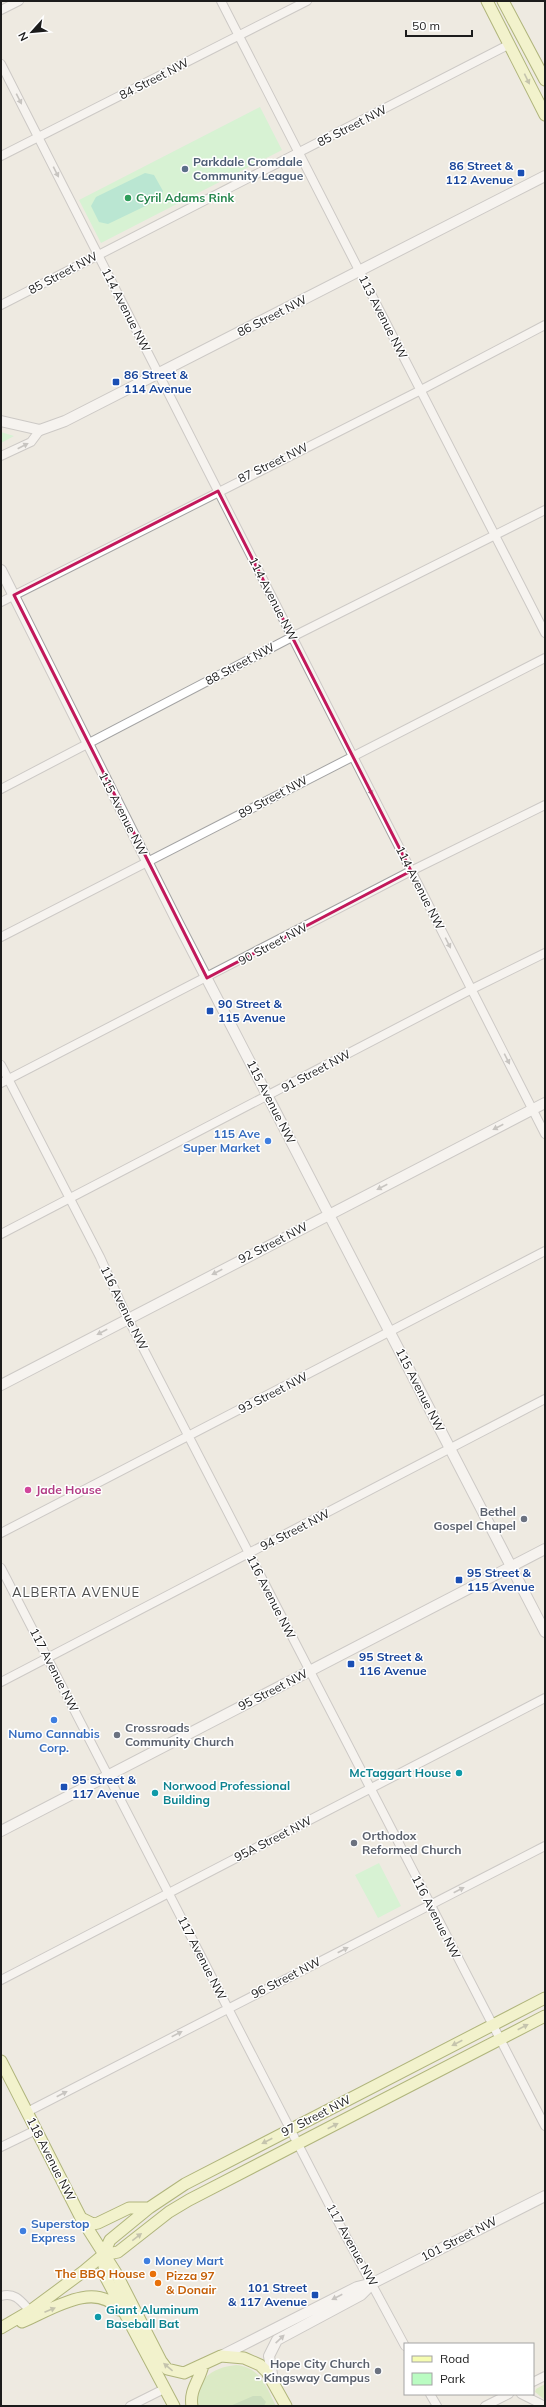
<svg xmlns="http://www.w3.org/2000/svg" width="546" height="2407" font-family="Mulish,sans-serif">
  <rect width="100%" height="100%" fill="#eeeae1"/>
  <!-- grass -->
  <path fill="#c4eca3" d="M236 2365C260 2367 266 2386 276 2406H196C197 2379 210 2368 236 2365Z
    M545 2384V2400L535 2392 536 2389Z"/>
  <!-- forest -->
  <path fill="#a3d093" d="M253 2396H261L266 2402 264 2406H230Z"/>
  <!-- park -->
  <path fill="#bafcc2" d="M260 107 282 150 101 243 79 200Z
    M1 432 14 436 1 443Z
    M379 1863 401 1906 378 1918 355 1875Z"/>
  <!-- pitch -->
  <path fill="#7ae2be" d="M145 173 154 175 163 191 160 199 108 224 99 222 91 206 96 197Z"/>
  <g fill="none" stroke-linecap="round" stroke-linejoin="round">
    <defs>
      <path id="minor" d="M221 1 545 633
        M1 10 19 1
        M1 64 545 1134
        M1 156 307 1
        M1 305 510 44
        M1 456 31 442 40 430
        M1 602 421 390 545 325
        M1 789 292 637 545 510
        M1 937 545 658
        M1 1065 100 1257 128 1319 545 2126
        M1 1083 411 871 545 805
        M1 1234 472 989 545 953
        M1 1533 545 1251
        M1 1568 335 2216 405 2346
        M1 1682 545 1399
        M1 1980 545 1698
        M27 2112 545 1846
        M1 2147 36 2130
        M1 2296C15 2292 21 2301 30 2311
        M533 2382 545 2376
        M430 2394 437 2406
        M521 2394 545 2406
        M130 2406 164 2389
        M485 2406 509 2394"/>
      <path id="tertiary" d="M1 421 40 430 65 421 545 176
        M1 570 178 923 545 1632
        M1 1385 545 1103
        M1 1831 545 1549
        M221 2356 357 2287 373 2283 545 2196
        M273 2380 269 2356 277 2340 361 2295 372 2284"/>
      <path id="secondary" d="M487 1 545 115
        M503 1 545 80
        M1 2061 81 2218 116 2273 161 2361 167 2369 184 2373 221 2356 244 2358 260 2365 267 2372 286 2406
        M81 2218 93 2224 98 2223 129 2208H149
        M103 2255 118 2252 169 2212 189 2200 545 2016
        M103 2256 105 2276 174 2406
        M22 2322C49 2311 95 2279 119 2310
        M1 2328 30 2311 84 2271 103 2255 110 2240 149 2208 185 2184 545 1998
        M192 2406C189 2390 200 2380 203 2365"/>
    </defs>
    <!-- minor casing -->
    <use href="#minor" stroke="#a3a3a3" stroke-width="10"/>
    <!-- tertiary casing -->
    <use href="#tertiary" stroke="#a3a3a3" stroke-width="12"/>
    <!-- secondary casing -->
    <use href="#secondary" stroke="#647600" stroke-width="13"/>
    <!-- minor -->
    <use href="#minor" stroke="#fff" stroke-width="8"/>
    <!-- tertiary -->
    <use href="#tertiary" stroke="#fff" stroke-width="10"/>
    <!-- secondary -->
    <use href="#secondary" stroke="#f5fcb1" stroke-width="11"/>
  </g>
  <!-- one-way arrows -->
  <defs><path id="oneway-solid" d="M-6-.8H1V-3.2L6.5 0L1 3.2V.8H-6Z"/></defs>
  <g fill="#93976e">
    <use href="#oneway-solid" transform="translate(527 79) rotate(64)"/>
    <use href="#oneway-solid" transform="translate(523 2027) rotate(-27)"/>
    <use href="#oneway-solid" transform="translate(457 2043) rotate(153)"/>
    <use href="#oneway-solid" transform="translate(333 2126) rotate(-27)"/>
    <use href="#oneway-solid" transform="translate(267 2141) rotate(153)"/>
    <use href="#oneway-solid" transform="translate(137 2237) rotate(-38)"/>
    <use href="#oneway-solid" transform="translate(50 2310) rotate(-23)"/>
    <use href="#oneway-solid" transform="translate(168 2367) rotate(-140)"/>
  </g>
  <g fill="#999">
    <use href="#oneway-solid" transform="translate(19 99) rotate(63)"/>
    <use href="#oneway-solid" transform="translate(56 172) rotate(63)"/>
    <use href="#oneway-solid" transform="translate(23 446) rotate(-27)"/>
    <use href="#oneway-solid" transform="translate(370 790) rotate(63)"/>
    <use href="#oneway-solid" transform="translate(448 943) rotate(63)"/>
    <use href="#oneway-solid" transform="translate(507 1059) rotate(63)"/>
    <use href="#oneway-solid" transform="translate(498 1127) rotate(153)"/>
    <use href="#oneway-solid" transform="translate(382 1187) rotate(153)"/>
    <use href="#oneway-solid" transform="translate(217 1272) rotate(153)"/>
    <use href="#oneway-solid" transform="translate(102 1332) rotate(152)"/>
    <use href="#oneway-solid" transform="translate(459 1890) rotate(-27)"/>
    <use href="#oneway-solid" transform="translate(343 1950) rotate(-27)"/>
    <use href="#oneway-solid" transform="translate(177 2034) rotate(-27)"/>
    <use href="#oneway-solid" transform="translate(62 2094) rotate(-27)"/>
    <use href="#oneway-solid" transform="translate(337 2297) rotate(153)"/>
    <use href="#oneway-solid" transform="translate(280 2339) rotate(-43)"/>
  </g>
  <!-- marked area -->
  <path d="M0 0H546V2407H0ZM218 491 411 871 207 978 14 595Z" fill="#eeeae1" fill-opacity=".55" fill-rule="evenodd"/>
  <path fill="none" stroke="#c2185b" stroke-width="3" stroke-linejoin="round" d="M218 491 411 871 207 978 14 595Z"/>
  <!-- markers -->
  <circle fill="#5c6f8a" stroke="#fff" stroke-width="1.5" cx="185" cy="169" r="4"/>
  <g fill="#1a4fb4" stroke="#fff" stroke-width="1.5">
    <rect x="517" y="169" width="8" height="8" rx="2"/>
    <rect x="112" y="378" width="8" height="8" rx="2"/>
    <rect x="206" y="1007" width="8" height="8" rx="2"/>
    <rect x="455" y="1576" width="8" height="8" rx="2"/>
    <rect x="347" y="1660" width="8" height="8" rx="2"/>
    <rect x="60" y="1783" width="8" height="8" rx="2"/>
    <rect x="311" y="2291" width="8" height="8" rx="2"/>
  </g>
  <circle fill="#2e9e5b" stroke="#fff" stroke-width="1.5" cx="128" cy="198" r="4"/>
  <g fill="#3f7fe0" stroke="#fff" stroke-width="1.5">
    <circle cx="268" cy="1141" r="4"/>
    <circle cx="54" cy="1720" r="4"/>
    <circle cx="23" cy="2231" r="4"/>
    <circle cx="147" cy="2261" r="4"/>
  </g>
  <circle fill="#d1479c" stroke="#fff" stroke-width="1.5" cx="28" cy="1490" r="4"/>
  <g fill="#6b7280" stroke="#fff" stroke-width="1.5">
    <circle cx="524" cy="1519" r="4"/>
    <circle cx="117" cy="1735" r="4"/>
    <circle cx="354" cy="1843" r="4"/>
    <circle cx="378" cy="2371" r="4"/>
  </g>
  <g fill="#0f9aa8" stroke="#fff" stroke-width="1.5">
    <circle cx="459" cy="1773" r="4"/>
    <circle cx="155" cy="1793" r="4"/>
    <circle cx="98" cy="2317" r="4"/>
  </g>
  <g fill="#e8710a" stroke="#fff" stroke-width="1.5">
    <circle cx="153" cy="2274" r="4"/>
    <circle cx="158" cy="2283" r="4"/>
  </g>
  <g text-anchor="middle" stroke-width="3" stroke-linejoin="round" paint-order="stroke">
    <!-- street labels -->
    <g font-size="12" fill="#1c1c1c" stroke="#fff">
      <text transform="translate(154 79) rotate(-27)" y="4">84 Street NW</text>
      <text transform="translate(352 126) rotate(-27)" y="4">85 Street NW</text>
      <text transform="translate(63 273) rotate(-28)" y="4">85 Street NW</text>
      <text transform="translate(126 310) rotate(63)" y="4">114 Avenue NW</text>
      <text transform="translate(272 316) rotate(-27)" y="4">86 Street NW</text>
      <text transform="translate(383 317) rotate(63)" y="4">113 Avenue NW</text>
      <text transform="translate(273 463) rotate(-26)" y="4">87 Street NW</text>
      <text transform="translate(273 599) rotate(63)" y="4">114 Avenue NW</text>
      <text transform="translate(240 664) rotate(-28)" y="4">88 Street NW</text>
      <text transform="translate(273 797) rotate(-28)" y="4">89 Street NW</text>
      <text transform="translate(123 814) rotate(63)" y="4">115 Avenue NW</text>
      <text transform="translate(420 888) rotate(63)" y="4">114 Avenue NW</text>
      <text transform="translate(273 944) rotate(-28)" y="4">90 Street NW</text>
      <text transform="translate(316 1071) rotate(-28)" y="4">91 Street NW</text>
      <text transform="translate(271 1102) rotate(63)" y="4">115 Avenue NW</text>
      <text transform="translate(273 1243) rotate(-27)" y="4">92 Street NW</text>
      <text transform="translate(124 1308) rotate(64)" y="4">116 Avenue NW</text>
      <text transform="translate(420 1390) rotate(63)" y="4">115 Avenue NW</text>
      <text transform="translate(273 1393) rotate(-27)" y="4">93 Street NW</text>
      <text transform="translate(295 1530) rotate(-27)" y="4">94 Street NW</text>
      <text transform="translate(271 1597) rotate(63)" y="4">116 Avenue NW</text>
      <text transform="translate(54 1670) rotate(63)" y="4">117 Avenue NW</text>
      <text transform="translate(273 1690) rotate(-27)" y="4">95 Street NW</text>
      <text transform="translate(273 1839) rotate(-27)" y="4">95A Street NW</text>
      <text transform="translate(436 1917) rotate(63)" y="4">116 Avenue NW</text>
      <text transform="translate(202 1958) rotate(63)" y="4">117 Avenue NW</text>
      <text transform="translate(286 1978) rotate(-27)" y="4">96 Street NW</text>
      <text transform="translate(316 2116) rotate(-27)" y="4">97 Street NW</text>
      <text transform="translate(51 2159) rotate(63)" y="4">118 Avenue NW</text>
      <text transform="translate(459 2239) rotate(-27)" y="4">101 Street NW</text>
      <text transform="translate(352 2245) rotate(61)" y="4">117 Avenue NW</text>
    </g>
    <!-- service labels -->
    <g font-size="12" font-weight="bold" fill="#4e5e75" stroke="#fff" text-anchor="start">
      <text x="193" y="166">Parkdale Cromdale<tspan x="193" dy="14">Community League</tspan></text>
    </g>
    <!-- transit labels -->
    <g font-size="12" font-weight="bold" fill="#164399" stroke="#fff" text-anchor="start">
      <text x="513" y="170" text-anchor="end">86 Street &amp;<tspan x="513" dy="14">112 Avenue</tspan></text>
      <text x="124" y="379">86 Street &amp;<tspan x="124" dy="14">114 Avenue</tspan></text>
      <text x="218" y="1008">90 Street &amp;<tspan x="218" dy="14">115 Avenue</tspan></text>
      <text x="467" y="1577">95 Street &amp;<tspan x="467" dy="14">115 Avenue</tspan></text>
      <text x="359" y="1661">95 Street &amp;<tspan x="359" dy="14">116 Avenue</tspan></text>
      <text x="72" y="1784">95 Street &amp;<tspan x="72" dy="14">117 Avenue</tspan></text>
      <text x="307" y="2292" text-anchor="end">101 Street<tspan x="307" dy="14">&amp; 117 Avenue</tspan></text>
    </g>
    <!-- leisure labels -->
    <g font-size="12" font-weight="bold" fill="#27864d" stroke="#fff" text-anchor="start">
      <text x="136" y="202">Cyril Adams Rink</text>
    </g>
    <!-- shop labels -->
    <g font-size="12" font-weight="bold" fill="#366cbe" stroke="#fff" text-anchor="start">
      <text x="260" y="1138" text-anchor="end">115 Ave<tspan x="260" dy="14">Super Market</tspan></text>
      <text x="54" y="1738" text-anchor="middle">Numo Cannabis<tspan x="54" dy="14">Corp.</tspan></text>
      <text x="31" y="2228">Superstop<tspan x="31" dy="14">Express</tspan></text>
      <text x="155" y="2265">Money Mart</text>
    </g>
    <!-- hotel labels -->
    <g font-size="12" font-weight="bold" fill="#b23c85" stroke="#fff" text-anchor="start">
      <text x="36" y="1494">Jade House</text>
    </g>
    <!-- worship labels -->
    <g font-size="12" font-weight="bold" fill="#5b616d" stroke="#fff" text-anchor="end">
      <text x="516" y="1516">Bethel<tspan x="516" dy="14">Gospel Chapel</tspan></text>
      <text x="125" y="1732" text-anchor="start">Crossroads<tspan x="125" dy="14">Community Church</tspan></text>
      <text x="362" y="1840" text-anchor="start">Orthodox<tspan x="362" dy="14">Reformed Church</tspan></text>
      <text x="370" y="2368">Hope City Church<tspan x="370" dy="14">- Kingsway Campus</tspan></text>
    </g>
    <!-- culture labels -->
    <g font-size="12" font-weight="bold" fill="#0d838f" stroke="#fff" text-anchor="start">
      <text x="451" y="1777" text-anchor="end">McTaggart House</text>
      <text x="163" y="1790">Norwood Professional<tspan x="163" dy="14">Building</tspan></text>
      <text x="106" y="2314">Giant Aluminum<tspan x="106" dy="14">Baseball Bat</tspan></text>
    </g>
    <!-- food labels -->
    <g font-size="12" font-weight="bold" fill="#c56008" stroke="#fff" text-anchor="end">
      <text x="145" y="2278">The BBQ House</text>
      <text x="166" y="2280" text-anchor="start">Pizza 97<tspan x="166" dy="14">&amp; Donair</tspan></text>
    </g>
    <!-- neighbourhood labels -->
    <g font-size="13" letter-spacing="1" fill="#4f4f4f" stroke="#fff">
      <text x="76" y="1597">ALBERTA AVENUE</text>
    </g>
  </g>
  <!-- border -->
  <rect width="546" height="2407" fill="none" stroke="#1c1c1c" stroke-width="4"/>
  <!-- legend -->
  <rect x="404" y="2343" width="130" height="52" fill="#ffffff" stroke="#a4a4a4"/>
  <rect x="412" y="2356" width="20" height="6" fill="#f5fcb1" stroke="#a4a4a4"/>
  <text x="440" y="2363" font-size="12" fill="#1c1c1c">Road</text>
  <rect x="412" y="2373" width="20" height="12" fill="#bafcc2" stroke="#a4a4a4"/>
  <text x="440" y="2383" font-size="12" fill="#1c1c1c">Park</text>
  <!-- north arrow -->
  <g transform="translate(32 32) rotate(243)" stroke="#ffffff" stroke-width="3" paint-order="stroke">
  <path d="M0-3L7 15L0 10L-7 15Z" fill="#1c1c1c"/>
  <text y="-6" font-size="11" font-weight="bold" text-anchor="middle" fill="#1c1c1c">N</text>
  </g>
  <!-- scale -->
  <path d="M406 30v6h66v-6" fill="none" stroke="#1c1c1c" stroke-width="2"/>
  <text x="412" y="30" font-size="12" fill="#1c1c1c" stroke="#ffffff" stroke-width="3" paint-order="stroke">50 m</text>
</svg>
